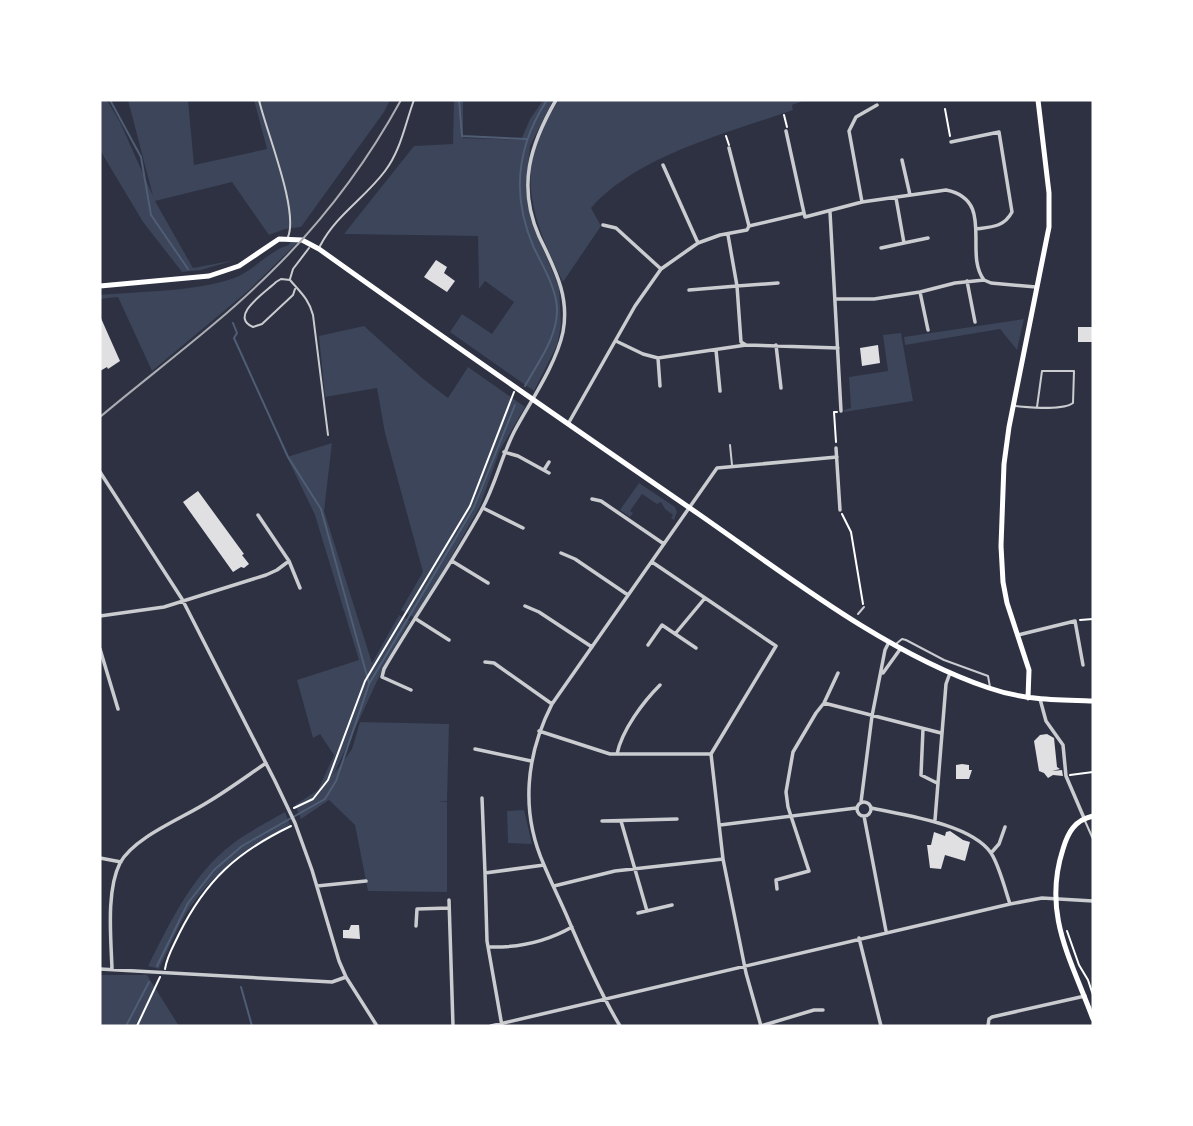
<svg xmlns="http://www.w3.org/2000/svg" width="1193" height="1126" font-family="Ubuntu,sans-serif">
  <rect width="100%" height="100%" fill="#2d3142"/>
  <!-- green -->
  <path fill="#3c4559" d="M100 100H107L120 122 153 196 128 100H188L194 165 267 149 254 100H390L384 112 301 227 285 229 269 235 232 182 155 201 193 268 235 260 201 270 182 272 143 222 100 150Z
    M454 100H463V138L521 140 530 119 543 100H553L530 146 526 184 531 220 559 287 561 325 557 345 534 391 450 332 462 314 492 334 514 302 485 281 479 289 478 236 344 234 414 146 453 144Z
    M559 100H805L792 105 793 110C728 133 636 156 591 208L601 226 563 282C542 239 522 197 534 148 539 131 550 115 559 100Z
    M290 241 298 242 248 291 152 371 118 297 100 299V295C141 291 195 292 234 278 255 270 268 251 289 245Z
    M1024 319 1017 350 1000 329 905 345 904 337Z
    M364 326 422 378 448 398 468 367 525 407 500 450 480 506 416 619 401 610 423 572 385 433 377 388 325 397 319 336Z
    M901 333 913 401 844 412V410L851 408 849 377 888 371 883 335Z
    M332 443 324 511 372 663 399 615 410 621 385 664 334 774 352 749 360 722 449 724 447 801 438 802H447V892L368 891 355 825 329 800 301 819 295 805 318 790 334 755 320 734 313 738 297 680 359 660 315 515 287 457Z
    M639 483 675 507 677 512 674 520 671 518 673 515 665 509 661 502 657 504 642 494 630 511 633 513 630 517 620 510Z
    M524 810 532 844 508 843 507 811Z
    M285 812 290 825C250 848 218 868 191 906 178 925 169 949 159 969L148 966C173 917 195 868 242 837 256 828 271 820 285 812Z
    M100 975H147L179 1026H100Z"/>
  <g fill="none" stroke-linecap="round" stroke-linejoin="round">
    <!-- stream -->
    <path stroke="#4f5d75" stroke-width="2" d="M110 100 141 157 151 215 188 269
      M459 100 462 136 526 139
      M233 323 237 333 234 338 288 457 321 509 369 683
      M525 386C538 362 558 337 557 308 556 288 543 266 534 248 511 196 517 146 547 100
      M157 966 188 903 214 870 242 846 325 799 336 781 369 684 474 507 515 405
      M241 987 252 1026
      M126 1026 149 982"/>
  </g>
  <!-- building -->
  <path fill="#e0e0e3" d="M436 260 447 267 444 273 455 281 447 292 424 277Z
    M100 316 120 361 108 369 107 367 100 371Z
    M1078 327H1093V342H1078Z
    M878 345 880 363 862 366 860 348Z
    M198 491 244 554 242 555 249 564 244 568 241 567 233 572 183 502Z
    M1047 734 1054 738 1057 767 1060 769 1052 771 1062 770 1063 776 1053 775 1048 778 1044 773 1039 771 1034 741 1040 735Z
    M962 764 969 765V770H972L969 779H956V765Z
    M950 831 963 840 970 842 965 861 945 855 941 869 930 868 927 845H931L934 832 945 836 946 832Z
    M351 925H359L360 939 343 938V930H349Z"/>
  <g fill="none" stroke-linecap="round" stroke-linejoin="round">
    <!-- path -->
    <path stroke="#fff" stroke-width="2" d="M945 109 950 136
      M784 115 787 127
      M726 136 729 145
      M836 442 834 412H837
      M842 514 851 532 863 604
      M1080 620 1093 619
      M1070 775 1093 772
      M294 808 313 799 328 780 365 681 470 506 514 392
      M1067 931 1079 965 1088 980 1093 995
      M165 969C167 956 174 945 179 934 206 880 237 852 291 826
      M137 1026 160 977"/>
    <!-- service -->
    <path stroke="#caccd0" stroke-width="2" d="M259 100C266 131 299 210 288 237
      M320 246C336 215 364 199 385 171 401 150 405 124 414 100
      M290 279 293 269 309 248
      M290 280C300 292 309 299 313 315L328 435
      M290 280 281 279 276 282C266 292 228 316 253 327L262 324 293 295 295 289
      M1015 406C1028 407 1063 411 1073 403L1074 371H1042L1037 407
      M730 445 732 465
      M858 614 864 607
      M896 644 902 639 906 640 944 660 988 676 990 687
      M1085 821 1093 839"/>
    <!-- minor -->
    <path stroke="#caccd0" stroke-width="3.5" d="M786 131 804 213
      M951 142 999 132 1012 212C1004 227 992 227 976 229
      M729 148 749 226
      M902 160 910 195
      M663 165 698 243
      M896 198 904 243 928 238
      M862 202 849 131 856 117 877 105
      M830 212 841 411
      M603 225 616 228 661 269
      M881 248 904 243
      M967 281 975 322
      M689 290 737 286 728 235
      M920 292 928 330
      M835 299H874L920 292 955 283 984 280 991 283 1036 287
      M616 341 643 354 658 358
      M746 345 741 342 737 286 778 283
      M776 345 781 388
      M716 350 720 391
      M660 386 658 358 746 345 838 348
      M568 424 635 306 661 269 698 243 720 235 747 230 749 226 804 213 805 217 862 202 946 190C996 200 963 253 984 280
      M836 448 840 510
      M504 452 518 456 549 473
      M544 470 549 462
      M100 472 182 599 275 781 295 823 312 870 339 961 346 977 377 1026
      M592 499 601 501 664 544
      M483 508 523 528
      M258 515 289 561 300 588
      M561 553 575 559 628 595
      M452 561 488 583
      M652 562 776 646 711 754 723 859 746 973 761 1026 814 1010H823
      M525 606 539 612 592 647
      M100 616 164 607 266 575 277 570 289 561
      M416 619 449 640
      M675 634 705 598
      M1018 635 1075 621 1083 665
      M648 645 662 625 696 648
      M100 649 118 709
      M485 662 494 663 552 704
      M883 673 901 648
      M411 690 382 677 384 669C415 616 451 565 481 511 495 486 501 458 514 432 530 402 556 365 563 332 570 295 554 268 539 236 517 186 530 145 556 100
      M1040 699 1046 721 1063 745 1066 776 1084 818
      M824 703 941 733
      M923 729 921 775 937 783
      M539 731 610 754H711
      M475 749 531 761
      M617 754C622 730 643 702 660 685
      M482 798 485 873
      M857 809a7 7 0 1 1 14 0a7 7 0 1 1-14 0Z
      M861 802 872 716 885 650 889 642
      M871 808C904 815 971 824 991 853 999 865 1005 889 1010 904
      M864 816 886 931
      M935 820 946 684 950 673
      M602 821 677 819
      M621 821 647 911
      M720 825 856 808
      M991 853 999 844 1005 827
      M100 858 121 862
      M317 886 366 881
      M554 886 615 871 723 859
      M777 889 776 880 809 871 788 807 786 792 793 752 816 713 824 703 838 673
      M449 900 453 1026
      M638 913 672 905
      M416 926 417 909 449 908
      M859 938 881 1026
      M488 947C518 948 546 942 572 927
      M100 969 332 982 346 977
      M112 969C111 938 106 891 120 863 134 837 183 818 208 802 228 790 247 776 266 763
      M491 1026 1010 904 1042 898 1093 901
      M502 1026 487 941 485 873 544 865
      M620 1026C599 991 582 952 566 914 559 898 551 882 544 865 520 811 526 755 552 704L717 468 837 457
      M988 1026 989 1019 992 1017 1085 996"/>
    <!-- secondary -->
    <path stroke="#fff" stroke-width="5" d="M100 286 209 276 239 266 279 239 302 240 319 249C445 339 572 427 700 515 789 577 886 653 989 688 1023 700 1058 700 1093 701
      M1028 698 1029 670 1007 603 1003 582 1001 546 1004 464 1009 427 1049 227V193L1038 100
      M1093 816C1075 820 1068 832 1063 849 1042 914 1071 959 1093 1019"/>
    <!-- rail -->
    <path stroke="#abadb3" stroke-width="2" d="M100 417C157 369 219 324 272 271 323 221 367 162 401 100"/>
  </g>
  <!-- border -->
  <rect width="1193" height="1126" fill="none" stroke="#ffffff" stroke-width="203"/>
</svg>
